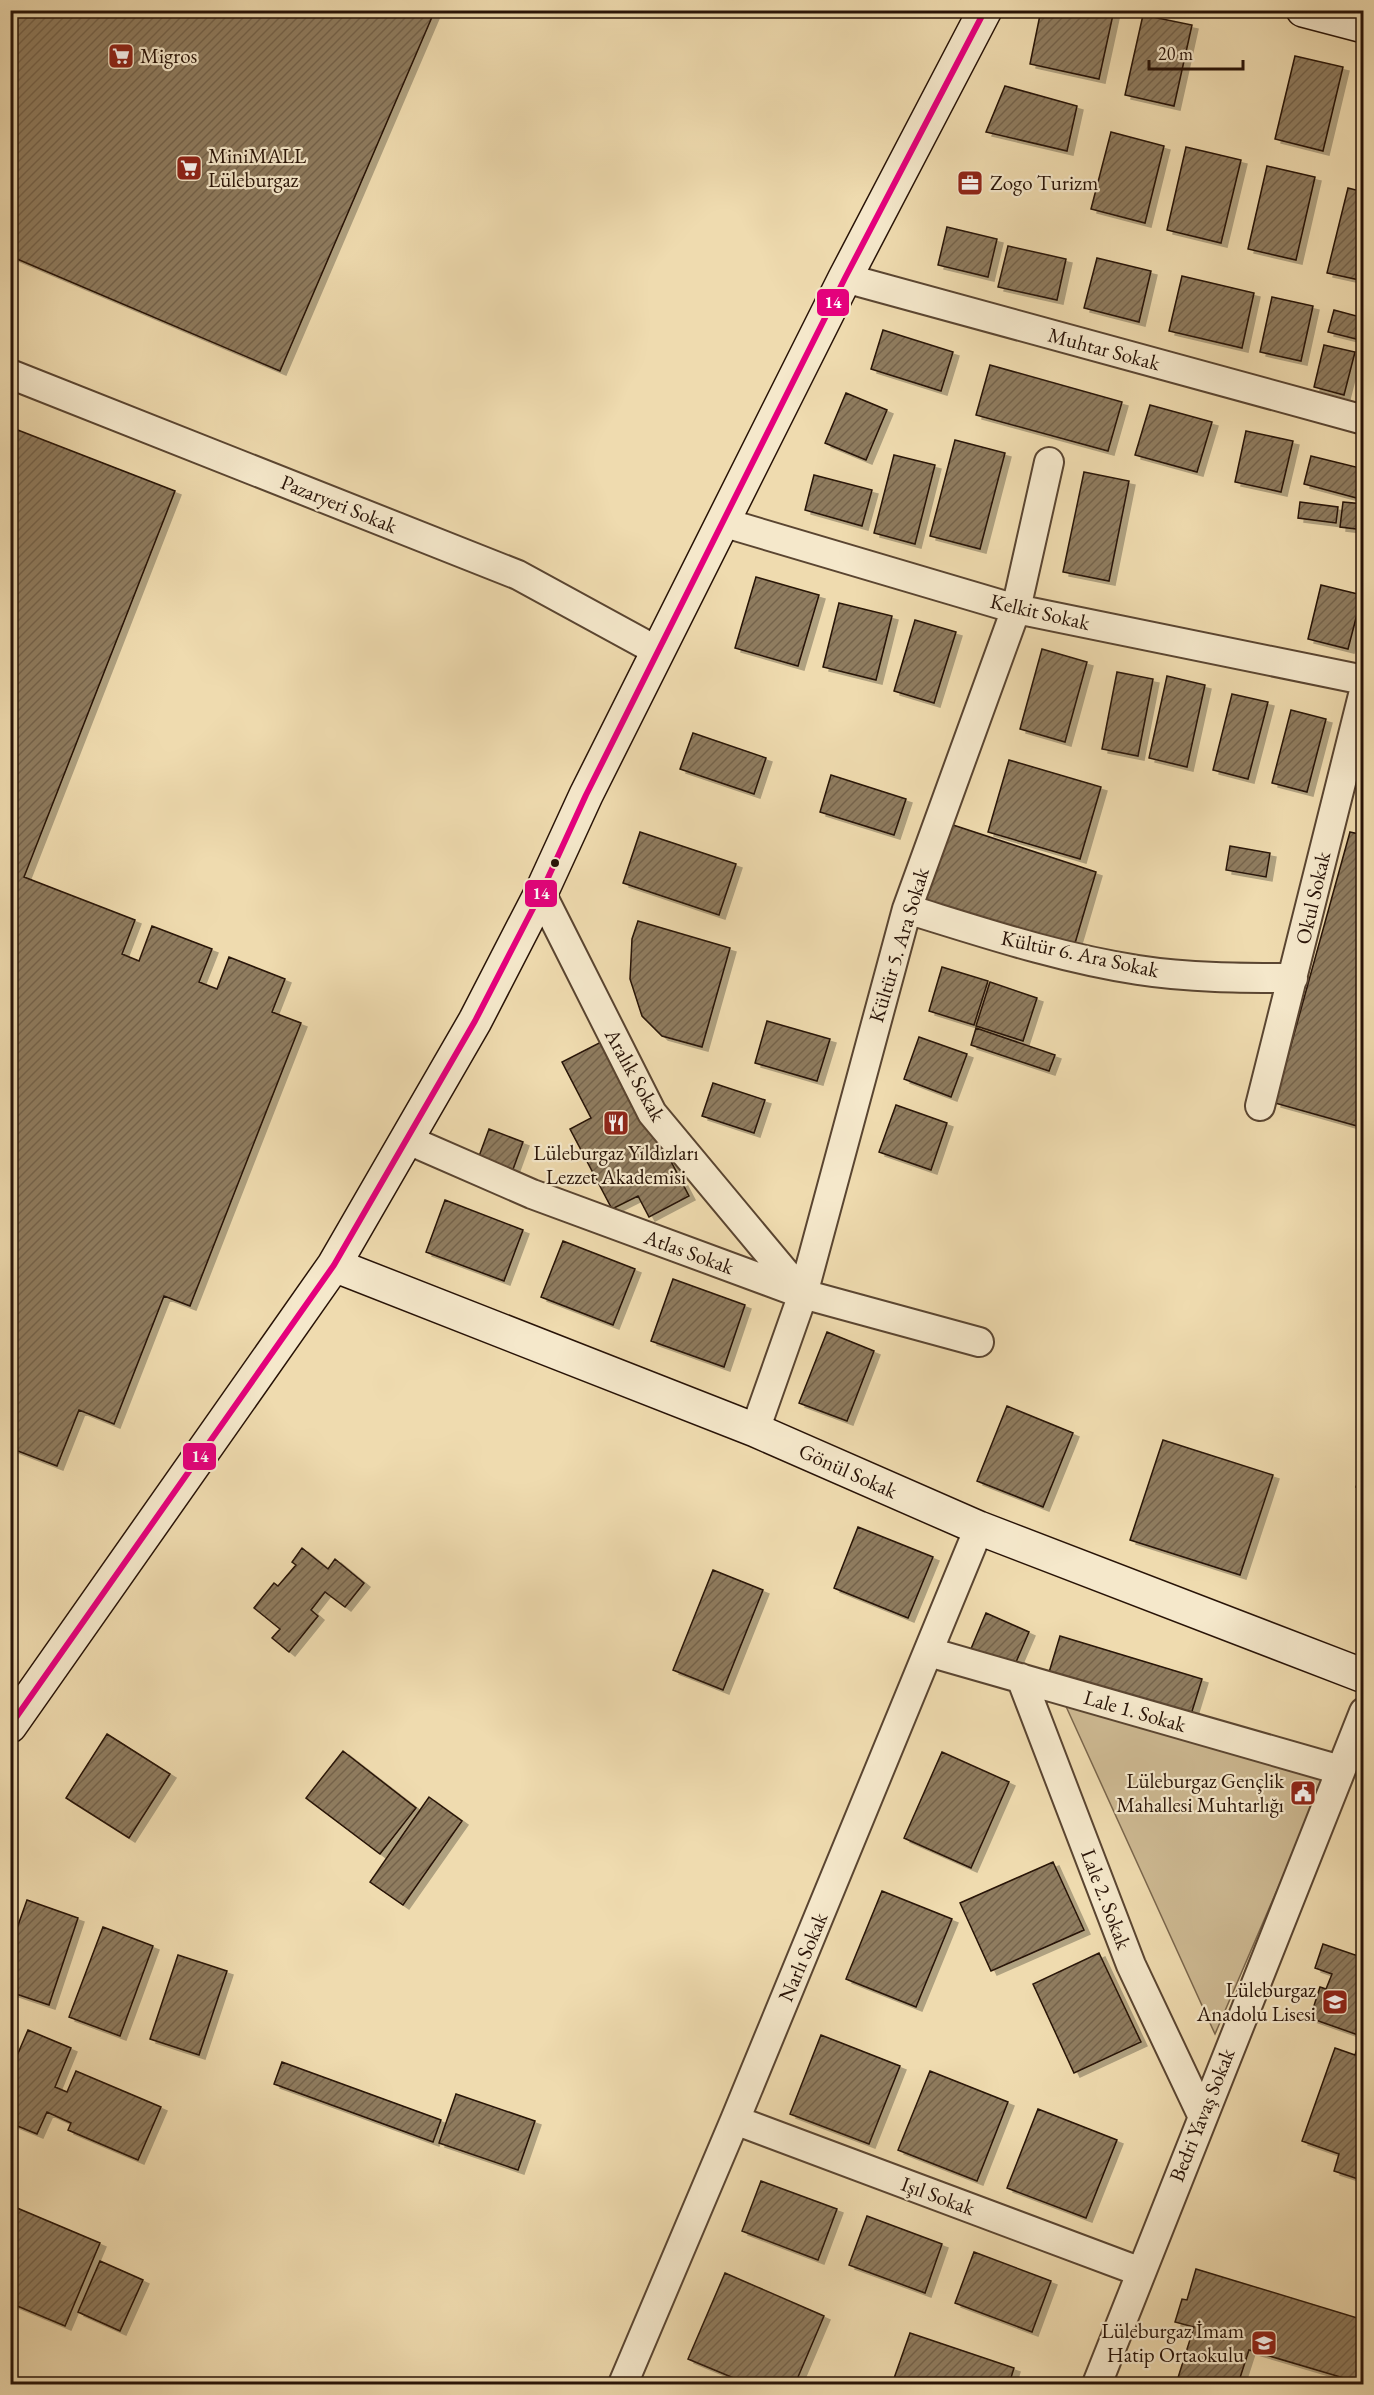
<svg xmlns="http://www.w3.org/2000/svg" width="1374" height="2395" font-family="'EB Garamond',serif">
  <defs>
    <pattern id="building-hatch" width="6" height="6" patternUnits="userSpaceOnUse" patternTransform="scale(1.5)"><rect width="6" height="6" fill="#8f7b5e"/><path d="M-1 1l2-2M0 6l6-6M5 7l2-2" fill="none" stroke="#75644c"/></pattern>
    <filter id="shadow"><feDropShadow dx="6" dy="4" stdDeviation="0" flood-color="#0004"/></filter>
  </defs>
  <rect width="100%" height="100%" fill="#efdbaf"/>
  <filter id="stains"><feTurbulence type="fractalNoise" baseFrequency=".00333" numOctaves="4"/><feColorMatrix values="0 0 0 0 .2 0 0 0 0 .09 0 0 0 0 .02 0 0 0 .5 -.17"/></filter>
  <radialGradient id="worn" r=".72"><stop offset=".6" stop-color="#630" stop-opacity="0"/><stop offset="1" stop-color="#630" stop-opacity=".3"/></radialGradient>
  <!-- green -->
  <path fill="#cdb992" stroke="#7a664c" stroke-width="1.5" d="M1064 1702 1327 1774 1215 2034Z"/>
  <!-- building -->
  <path fill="url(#building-hatch)" stroke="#281307" stroke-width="1.5" filter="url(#shadow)" d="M13 10H435L280 371 10 256V227L14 218 10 217V119L17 103 10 100V16Z
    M1041 10H1114L1099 79 1030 64Z
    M1143 15 1192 25 1174 106 1125 95Z
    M1295 56 1343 67 1323 151 1275 139Z
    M1005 86 1077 106 1067 151 986 132Z
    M1364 130V160L1357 158Z
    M1111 132 1164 146 1145 223 1091 209Z
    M1186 147 1241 160 1221 243 1167 230Z
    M1267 166 1315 177 1296 260 1248 249Z
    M1348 188 1364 192V281L1327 273Z
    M947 227 997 239 988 277 938 265Z
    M1008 246 1066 259 1057 300 998 287Z
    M1097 258 1151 271 1139 322 1084 308Z
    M1182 276 1254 293 1242 348 1169 331Z
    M1272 297 1313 306 1301 361 1260 352Z
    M1334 310 1364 318V341L1328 332Z
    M883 330 953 352 941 391 871 369Z
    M1324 345 1355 352 1344 395 1314 387Z
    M990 365 1122 402 1108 451 976 415Z
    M846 393 887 410 866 460 825 443Z
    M1150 405 1212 422 1197 472 1135 455Z
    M10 427 175 491 24 877 135 920 122 954 139 961 152 926 212 949 199 982 217 989 229 957 285 979 272 1012 301 1023 190 1306 164 1296 114 1424 79 1410 57 1466 10 1448Z
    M1246 431 1293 441 1281 492 1235 482Z
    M955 440 1005 453 980 549 930 536Z
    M894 455 935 465 915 544 874 533Z
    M1311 456 1364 469V500L1304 484Z
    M1084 472 1129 481 1109 581 1063 572Z
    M814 475 872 490 862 526 805 510Z
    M1300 502 1338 507 1336 523 1298 518Z
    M1343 502 1364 504V530L1340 527Z
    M756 577 819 595 798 666 735 648Z
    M1321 585 1362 595 1348 649 1308 639Z
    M839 603 892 616 876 680 823 667Z
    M915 620 956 632 934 703 894 691Z
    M1042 649 1087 662 1065 742 1020 729Z
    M1117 672 1153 679 1138 756 1102 749Z
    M1167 676 1205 685 1187 767 1149 758Z
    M1232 694 1268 702 1248 779 1213 770Z
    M1291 710 1326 719 1307 792 1272 783Z
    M693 733 766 758 754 794 680 769Z
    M1009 760 1101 787 1080 859 988 832Z
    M831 775 906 799 894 835 820 812Z
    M944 822 1096 872 1073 950 916 904Z
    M640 832 736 864 719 915 623 883Z
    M1350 832 1364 835V1128L1275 1103Z
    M1230 846 1270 853 1266 877 1226 870Z
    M638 921 730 948 702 1047 662 1036 642 1016 630 979 632 939Z
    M942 967 988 981 974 1025 929 1011Z
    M990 982 1037 998 1023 1041 976 1026Z
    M767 1021 830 1039 817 1081 755 1063Z
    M976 1028 1055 1055 1049 1071 971 1045Z
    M919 1037 967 1054 951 1097 904 1079Z
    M607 1039 689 1196 649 1217 638 1196 612 1209 570 1129 591 1118 562 1062Z
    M713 1083 765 1100 754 1133 702 1116Z
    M896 1105 947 1123 931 1170 879 1152Z
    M489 1129 523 1142 512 1172 478 1159Z
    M445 1200 523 1230 504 1281 426 1252Z
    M563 1241 635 1269 613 1325 541 1297Z
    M673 1279 745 1305 724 1367 651 1341Z
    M827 1332 874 1351 847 1421 799 1403Z
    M1007 1406 1073 1433 1043 1507 977 1481Z
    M1163 1440 1273 1475 1240 1575 1130 1540Z
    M1364 1466V1489L1356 1487Z
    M858 1527 933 1557 908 1618 834 1588Z
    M302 1548 328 1569 335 1559 364 1583 345 1607 325 1592 311 1610 318 1616 289 1652 272 1638 280 1629 254 1608 274 1583 278 1586 296 1565 292 1562Z
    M713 1570 763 1590 723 1690 673 1670Z
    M986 1613 1029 1632 1013 1669 970 1651Z
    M1060 1636 1202 1679 1189 1721 1047 1679Z
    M107 1734 170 1774 129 1838 66 1798Z
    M343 1751 416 1808 380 1854 306 1798Z
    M942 1752 1009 1782 971 1868 904 1838Z
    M429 1797 462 1821 403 1905 370 1882Z
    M1053 1862 1084 1930 991 1971 960 1903Z
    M882 1891 952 1919 916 2007 846 1979Z
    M27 1900 78 1918 49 2005 10 1992V1948Z
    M103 1927 153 1946 120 2036 69 2017Z
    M1323 1944 1364 1958V2181L1334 2171 1339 2154 1302 2141 1335 2048 1355 2055 1361 2036 1310 2018 1320 1987 1326 1989 1332 1974 1315 1968Z
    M1099 1953 1141 2042 1074 2073 1033 1984Z
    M178 1955 227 1971 199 2055 150 2039Z
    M28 2030 71 2048 55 2087 67 2092 76 2071 161 2107 138 2160 68 2130 71 2123 47 2112 37 2134 10 2123V2072Z
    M821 2035 900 2066 869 2144 790 2114Z
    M282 2062 441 2120 433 2142 274 2084Z
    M930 2071 1008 2102 977 2181 898 2150Z
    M456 2094 535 2121 518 2170 439 2143Z
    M1038 2109 1117 2140 1086 2218 1007 2188Z
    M761 2181 837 2209 818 2260 742 2231Z
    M10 2205 100 2243 65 2326 10 2303Z
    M867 2216 942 2244 925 2293 849 2265Z
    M974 2252 1051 2281 1032 2332 955 2303Z
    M100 2261 143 2280 120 2331 78 2312Z
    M1196 2269 1364 2320V2384L1249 2350 1238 2384H1176L1194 2327 1175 2322 1182 2299 1187 2300Z
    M725 2273 824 2316 795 2384H748L688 2359Z
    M910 2333 1014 2368 1009 2384H892Z"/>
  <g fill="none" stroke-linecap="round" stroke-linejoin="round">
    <defs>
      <path id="street" d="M845 278 1364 420
        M10 374 518 575 659 652
        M722 522 1016 609 1364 680
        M541 893 652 1113 802 1293
        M907 909C982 932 1059 958 1138 970 1189 978 1242 978 1293 978
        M1260 1106 1364 691
        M406 1139 532 1194 803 1294 979 1342
        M755 1430 803 1294 907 909 1016 609 1049 462
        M929 1652 1340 1770
        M1021 1678 1131 1965 1202 2115
        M735 2120 1141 2272
        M623 2384 735 2120 979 1528
        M1097 2384 1364 1712"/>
      <path id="secondary" d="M1303 10 1364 26
        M334 1265 755 1430 979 1528 1364 1676
        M10 1726 334 1265 475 1021 541 893 586 795 845 278 985 10"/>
    </defs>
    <!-- street casing -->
    <use href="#street" stroke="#5a4531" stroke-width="32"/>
    <!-- secondary casing -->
    <use href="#secondary" stroke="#281307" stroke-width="36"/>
    <!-- street -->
    <use href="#street" stroke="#f5e8cb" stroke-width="28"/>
    <!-- secondary -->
    <use href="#secondary" stroke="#f5e8cb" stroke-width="33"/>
    <defs>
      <path id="bus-1" d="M10 1726 334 1265 475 1021 541 893 586 795 845 278 985 10"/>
    </defs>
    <!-- bus-1 casing -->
    <use href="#bus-1" stroke="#f5e8cb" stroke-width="10"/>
    <!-- bus-1 -->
    <use href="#bus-1" stroke="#e5007d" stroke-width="6"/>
  </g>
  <!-- icons -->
  <defs>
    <symbol id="supermarket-square" viewBox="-11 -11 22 22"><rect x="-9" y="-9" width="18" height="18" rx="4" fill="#8f2418" stroke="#f5e8cb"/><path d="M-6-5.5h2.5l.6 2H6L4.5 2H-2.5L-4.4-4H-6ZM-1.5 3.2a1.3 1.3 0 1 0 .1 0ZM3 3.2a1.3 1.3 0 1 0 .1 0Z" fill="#fff"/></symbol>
    <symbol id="office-square" viewBox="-11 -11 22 22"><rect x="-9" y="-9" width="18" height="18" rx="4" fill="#8f2418" stroke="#f5e8cb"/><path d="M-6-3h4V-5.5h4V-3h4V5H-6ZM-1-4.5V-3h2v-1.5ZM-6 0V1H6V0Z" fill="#fff"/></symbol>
    <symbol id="restaurant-square" viewBox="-11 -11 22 22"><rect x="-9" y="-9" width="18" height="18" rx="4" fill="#8f2418" stroke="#f5e8cb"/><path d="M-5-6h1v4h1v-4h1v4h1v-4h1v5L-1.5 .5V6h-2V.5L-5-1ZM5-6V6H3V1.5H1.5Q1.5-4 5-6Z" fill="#fff"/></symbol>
    <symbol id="civic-square" viewBox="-11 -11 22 22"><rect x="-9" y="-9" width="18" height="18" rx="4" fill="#8f2418" stroke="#f5e8cb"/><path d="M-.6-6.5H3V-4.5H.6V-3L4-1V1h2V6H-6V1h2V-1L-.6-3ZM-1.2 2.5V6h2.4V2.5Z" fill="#fff"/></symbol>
    <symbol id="school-square" viewBox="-11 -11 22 22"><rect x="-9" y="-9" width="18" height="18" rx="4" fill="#8f2418" stroke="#f5e8cb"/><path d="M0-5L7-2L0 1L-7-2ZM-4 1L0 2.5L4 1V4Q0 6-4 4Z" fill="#fff"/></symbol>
  </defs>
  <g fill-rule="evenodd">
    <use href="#supermarket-square" x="106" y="41" width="30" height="30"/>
    <use href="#supermarket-square" x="174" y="153" width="30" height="30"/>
    <use href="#office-square" x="955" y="168" width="30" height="30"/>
    <use href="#restaurant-square" x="601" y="1108" width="30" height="30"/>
    <use href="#civic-square" x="1288" y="1778" width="30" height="30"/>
    <use href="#school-square" x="1320" y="1987" width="30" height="30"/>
    <use href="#school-square" x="1249" y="2328" width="30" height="30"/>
  </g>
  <!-- markers -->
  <circle fill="#281307" stroke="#f5e8cb" stroke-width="2" cx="555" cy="863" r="5"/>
  <g text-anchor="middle" stroke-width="4.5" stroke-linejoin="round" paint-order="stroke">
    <!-- poi labels -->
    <g font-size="21" fill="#281307" stroke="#f5e8cb" text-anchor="start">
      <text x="140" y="63">Migros</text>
      <text x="208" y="163">MiniMALL<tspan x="208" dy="24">Lüleburgaz</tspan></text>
      <text x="990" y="190">Zogo Turizm</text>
      <text x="616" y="1160" text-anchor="middle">Lüleburgaz Yıldızları<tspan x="616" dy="24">Lezzet Akademisi</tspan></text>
      <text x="1284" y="1788" text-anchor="end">Lüleburgaz Gençlik<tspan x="1284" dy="24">Mahallesi Muhtarlığı</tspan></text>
      <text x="1316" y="1997" text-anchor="end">Lüleburgaz<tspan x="1316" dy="24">Anadolu Lisesi</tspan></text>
      <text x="1244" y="2338" text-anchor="end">Lüleburgaz İmam<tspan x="1244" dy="24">Hatip Ortaokulu</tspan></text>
    </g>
    <!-- street labels -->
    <g font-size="21" fill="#281307" stroke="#f5e8cb">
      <text transform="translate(1104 349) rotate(15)" y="7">Muhtar Sokak</text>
      <text transform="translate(339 504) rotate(22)" y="7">Pazaryeri Sokak</text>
      <text transform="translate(1040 612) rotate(13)" y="7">Kelkit Sokak</text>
      <text transform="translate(1313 898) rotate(-77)" y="7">Okul Sokak</text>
      <text transform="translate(899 945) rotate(-73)" y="7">Kültür 5. Ara Sokak</text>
      <text transform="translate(1080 954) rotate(12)" y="7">Kültür 6. Ara Sokak</text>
      <text transform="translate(635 1075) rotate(61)" y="7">Aralık Sokak</text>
      <text transform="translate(689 1252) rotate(20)" y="7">Atlas Sokak</text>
      <text transform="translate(848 1471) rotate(24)" y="7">Gönül Sokak</text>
      <text transform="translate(1135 1711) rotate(16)" y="7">Lale 1. Sokak</text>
      <text transform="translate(1106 1899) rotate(69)" y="7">Lale 2. Sokak</text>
      <text transform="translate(803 1957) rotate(-67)" y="7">Narlı Sokak</text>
      <text transform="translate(1202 2115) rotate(-68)" y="7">Bedri Yavaş Sokak</text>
      <text transform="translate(938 2196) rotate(20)" y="7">Işıl Sokak</text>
    </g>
  </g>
  <g stroke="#f5e8cb" stroke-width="2">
    <rect x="816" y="288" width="34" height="29" rx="6" fill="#e5007d"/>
    <rect x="524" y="879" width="34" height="29" rx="6" fill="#e5007d"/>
    <rect x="182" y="1442" width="35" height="29" rx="6" fill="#e5007d"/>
  </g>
  <g font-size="16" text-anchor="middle" font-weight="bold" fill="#fff">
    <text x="833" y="308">14</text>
    <text x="541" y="899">14</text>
    <text x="200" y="1462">14</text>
  </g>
  <!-- margin -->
  <rect width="1374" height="2395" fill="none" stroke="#efdbaf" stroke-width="36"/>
  <rect x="12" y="12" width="1350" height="2371" fill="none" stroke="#281307" stroke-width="3"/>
  <rect x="18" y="18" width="1338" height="2359" fill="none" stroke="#281307" stroke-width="1.5"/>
  <!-- scale -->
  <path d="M1149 60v9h94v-9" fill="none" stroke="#281307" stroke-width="3"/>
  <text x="1158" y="60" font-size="18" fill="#281307" stroke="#f5e8cb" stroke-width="4.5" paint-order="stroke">20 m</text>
  <rect width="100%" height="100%" filter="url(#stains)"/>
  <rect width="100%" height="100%" fill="url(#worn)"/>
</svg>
